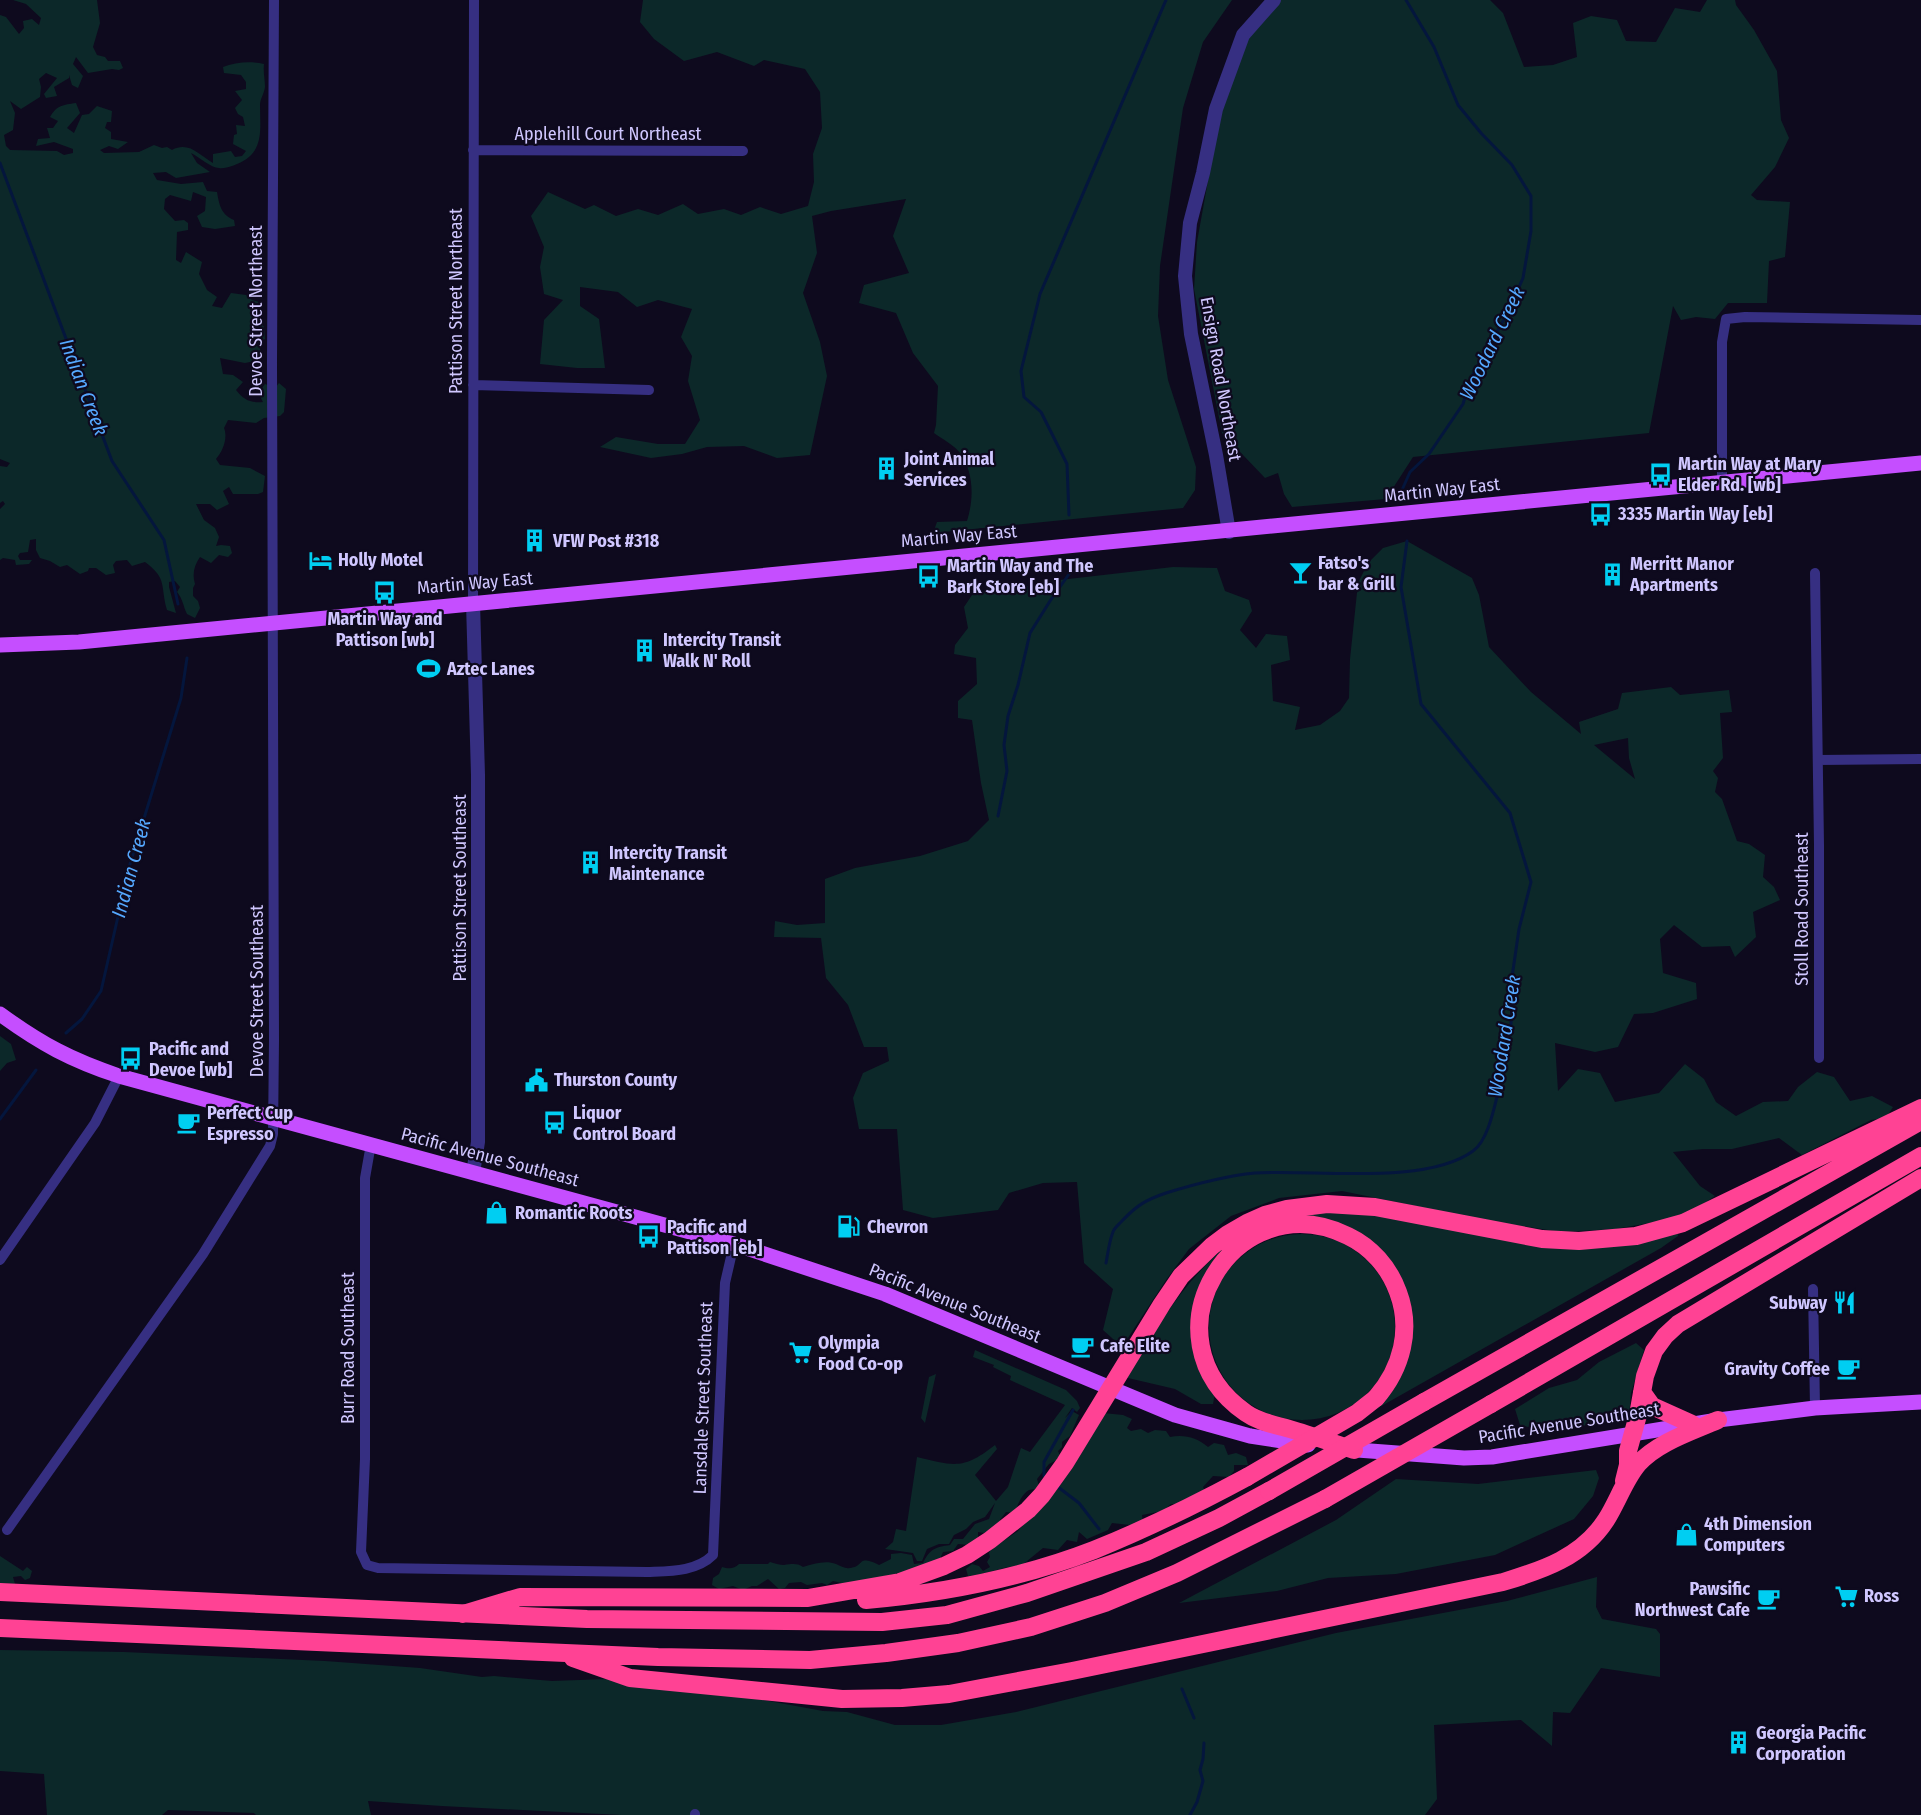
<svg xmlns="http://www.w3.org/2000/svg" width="1921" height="1815" font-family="'Fira Sans Condensed',sans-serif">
  <rect width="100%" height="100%" fill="#0e0a1e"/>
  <!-- green -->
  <path fill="#0c2829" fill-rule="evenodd" d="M13 0H97L100 23 93 47 97 55 105 57 108 61H120L123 68 119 70 112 69 88 73 76 57 73 64 83 76 78 88 72 85 69 75V78L54 87 57 96 46 98 44 94 57 78 46 73 39 79 41 87 40 97 21 109 10 101 15 113 13 130 4 135 6 146 10 150 57 151 64 155 73 153V149L54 142 36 146 38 139 50 138 47 128H53L58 121 50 117C57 105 63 105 76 103L80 113 67 128 74 133 82 115 89 114 97 106 112 111 111 122H107L105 128 111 132V139L128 142 118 149 109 146 100 150 104 153 139 152 154 145 162 148 167 147 172 150C189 141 199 155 213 163V154L231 151 235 157 242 156 246 151 233 144 234 135 237 134 236 125 245 126 243 117 238 114 235 108 242 100 235 91 246 89V82L241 75 224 73 223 67C235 62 252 61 264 64 263 72 265 80 265 87 264 94 260 99 260 105 260 129 265 153 237 164 232 166 225 169 219 168 211 168 199 157 191 153L197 163 210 172 176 178 166 172 153 173 157 180 181 184 203 182 207 191 217 192C219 204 221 215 234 220L235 226 215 229 202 227 197 216 205 211 206 197 193 192 191 201 170 195 165 199 164 209 175 221 184 220 188 223V230L177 232 176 260 181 263 186 252 202 262 199 274 207 290 217 297 212 306 222 308 231 293 246 295 252 300 263 303 258 318 264 327 265 339 259 342 261 353 260 360 245 363 220 358 223 374 233 375 243 382 236 390C244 400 250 403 263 402L258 393 265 384 275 388 279 383 286 389 284 412 280 416 264 418 256 423 228 420 224 428C228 438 223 451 216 459L220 465 250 468 265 476 263 492 258 494H233L229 487 223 491 229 504 217 510 210 504H196L204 520 215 528 219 537 216 546 221 545 230 546 232 553 228 557 219 555 211 563 200 557C194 566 192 574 195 584L193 588V596L198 601 200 608 195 618 187 614C183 606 183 599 177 592L180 587 175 581 169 582V587L176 613 167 610C160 586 168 579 145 562L132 566 127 560 116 561 113 565 115 573 106 575 96 568H89L88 571 80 574 67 565 60 567 50 561 40 558 36 550V539L30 540 28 552 20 553 18 556 20 560H32L29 564 16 565 15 560 3 558 0 560V509L5 504 3 501 0 503V466L7 467 10 463 0 459V15L6 17 19 34 24 28 23 21 32 19 39 25 41 18 26 4Z
    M643 0H1232L1203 42 1183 108 1160 266 1158 316 1168 380 1196 467 1195 490 1183 508 933 533 937 522 967 521C974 499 974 472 960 453 954 445 942 439 934 433L936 425 938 386 913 353 896 313 859 303 864 285 909 273 893 236 906 199 831 211 812 216 817 253 803 293 820 342 827 376 810 455 777 458 744 446 707 447 682 454 651 458 600 447 616 437 658 444H685L700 420 688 381 692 356 681 337 692 309 658 300 637 307 618 292 580 287V306L599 319 605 368H577L540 364 544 320 563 300 544 294 540 267 544 247 531 216 548 192 585 209 594 205 616 216 638 209 658 215 683 204 698 214 724 209 741 215 760 207 781 214 808 206 814 182 813 154 822 128 820 92 805 69 764 60 754 66 717 52 684 61 654 39 640 22Z
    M1279 0H1490L1503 13 1524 67 1553 65 1577 57 1573 23 1591 16 1617 20 1626 41 1656 42 1675 8 1700 12 1707 0H1735L1736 5 1754 30 1777 71 1781 120 1789 138 1775 167 1751 195 1757 200 1790 202 1785 257 1769 261 1767 303H1728L1715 319 1696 317 1681 320 1673 306 1649 433 1413 457 1386 499 1292 507 1284 494 1278 473 1265 478 1222 433 1194 289 1197 242 1221 108 1246 40Z
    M1407 541 1472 578 1479 595 1489 647 1531 692 1581 734 1579 722 1618 709 1622 693 1671 687 1680 695 1729 690 1732 712 1720 713 1723 758 1713 771 1718 778 1715 792 1722 799 1737 841 1749 844 1765 855 1763 877 1774 887 1780 900 1753 912 1756 937 1735 957 1730 946 1702 947 1674 925 1660 939 1663 973 1696 983 1697 999 1653 1013 1634 1014 1618 1047 1595 1052 1555 1043 1558 1091 1578 1069 1600 1073 1615 1102 1659 1093 1685 1064 1704 1079 1716 1102 1736 1116 1763 1102 1788 1101 1798 1087 1817 1072 1834 1077 1850 1101 1872 1096 1893 1107 1886 1118 1871 1120 1802 1155 1779 1138 1732 1149H1703L1673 1152 1700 1186 1715 1196 1684 1217 1615 1229 1561 1232 1489 1221 1342 1191 1279 1198 1231 1216 1189 1249 1166 1280 1122 1347 1103 1330 1113 1289 1084 1263 1077 1182 1043 1183 1009 1193 998 1210 933 1218 903 1210 897 1129H859L853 1098 863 1073 889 1061 887 1047H864L848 1005 826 978 821 938 774 937 775 921 797 925 825 923V879L855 868 920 856 968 841 989 820 981 783 972 720 958 718V701L977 684 976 658 954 654 955 645 968 628 964 607 974 592 1013 589 1051 581 1173 567 1217 568 1225 591 1249 600 1252 611 1240 630 1256 648 1266 634 1287 636 1290 660 1271 665 1273 701 1300 707 1295 730 1320 725 1340 711 1349 698 1350 659 1358 583 1368 563 1383 548ZM1628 738 1629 758 1635 779 1594 745Z
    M0 1036 11 1044 16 1060 7 1063 0 1071Z
    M1352 1210 1521 1241 1678 1234V1236L1661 1248 1355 1421 1404 1365 1393 1267 1304 1217 1309 1212Z
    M1209 1327a93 93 0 1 1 186 0a93 93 0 1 1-186 0Z
    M1224 1248 1225 1250C1216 1266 1199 1290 1194 1307 1188 1325 1192 1348 1198 1366 1202 1376 1206 1387 1215 1393L1213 1404H1201L1175 1389 1128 1378 1129 1371C1157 1327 1184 1282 1224 1248Z
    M1636 1343 1644 1350 1631 1393 1629 1417 1551 1432 1520 1425 1515 1409 1549 1388 1577 1380 1599 1362Z
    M975 1350 1066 1390 1077 1401 1080 1408 1077 1412 1072 1408 1065 1418 1072 1411 1079 1415 1070 1436 1062 1442V1447L1058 1451 1061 1458 1049 1464 1037 1479 1040 1489C1036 1489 1032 1489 1029 1490 1022 1494 1016 1506 1016 1513L1006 1512 1000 1520 1002 1526 990 1534 978 1532V1541L969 1545 958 1544 953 1551 943 1552 939 1561 913 1570 846 1584 833 1581 827 1585 822 1583 807 1585 801 1582 789 1583 785 1588 779 1589 768 1579 757 1586H752L743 1590 733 1586 719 1589 712 1585 713 1578 719 1574 722 1567C729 1569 734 1569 739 1564H768L770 1562C774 1563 780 1565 784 1565 792 1564 797 1563 803 1567 814 1564 825 1560 836 1564 841 1566 845 1569 850 1568 865 1567 856 1554 879 1565L891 1559V1554L901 1553 912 1555 914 1564 923 1563C930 1549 935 1547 950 1545L954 1539H963L975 1524 989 1519 995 1503 985 1517 973 1522 966 1529 954 1535 949 1544H939L927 1549 922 1561H917L913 1553 885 1549 893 1542 896 1529 906 1531 917 1457C955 1466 963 1470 995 1445L997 1449 975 1475 996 1501 1008 1487 1021 1448 1030 1452 1065 1405 1010 1380 1011 1376 993 1367 994 1365 973 1357Z
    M936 1374 925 1423 921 1418 929 1377Z
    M1103 1413 1123 1415 1132 1419 1127 1428 1131 1431 1141 1429 1148 1433 1155 1430 1166 1431 1170 1437C1183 1434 1197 1437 1208 1447L1214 1443 1224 1445 1228 1455 1236 1453 1246 1457 1248 1465H1234V1471L1229 1477 1213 1476 1203 1487 1205 1492 1183 1504H1171L1163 1511 1142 1515 1143 1522 1139 1526 1112 1523 1108 1530 1087 1539 1079 1532 1077 1542 1067 1540 1058 1550 1043 1548 1021 1566 1008 1567 977 1575 968 1576 966 1569 972 1564 979 1566 983 1571 990 1567 987 1562 990 1557 989 1553 993 1544 996 1546 1018 1531 1043 1500Z
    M1596 1470 1599 1478 1593 1496 1574 1519 1495 1555 1396 1574 1328 1578 1277 1591 1179 1603 1336 1520 1396 1479 1478 1484Z
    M0 1556 23 1571 27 1567 32 1571 30 1578 25 1580 21 1576 13 1577 15 1584 0 1583Z
    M1597 1577 1596 1607 1602 1619 1656 1629 1660 1634V1677L1601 1668 1570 1713 1553 1712 1552 1746 1521 1720 1434 1725 1437 1799 1425 1815H621L442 1806 368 1801 371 1815H256L254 1813 168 1810 162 1815H47L44 1774 0 1771V1650L124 1652 325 1661 420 1668 482 1677 494 1676 552 1681 607 1679 752 1698 823 1711 847 1712 895 1725H941L1016 1712 1336 1633 1507 1601Z"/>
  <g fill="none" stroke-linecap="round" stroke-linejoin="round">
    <!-- stream -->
    <path stroke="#04163d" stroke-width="3" d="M0 163 112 461 164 540 178 604
      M1402 490 1410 472 1429 454 1463 404 1470 380 1508 312 1523 278 1531 231V196L1512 165 1481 133 1458 105 1434 47 1406 0
      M1069 515 1067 464 1041 412 1024 397 1021 371 1040 294 1166 0
      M998 816 1007 771 1004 745 1008 716 1018 685 1030 633 1050 601 1074 567
      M66 1033 82 1019 101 991 130 864 181 698 187 658
      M0 1119 36 1070
      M1106 1263C1108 1253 1109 1242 1113 1232 1114 1228 1118 1225 1121 1222 1136 1206 1145 1200 1166 1193 1195 1184 1225 1176 1255 1173 1314 1169 1425 1186 1473 1151 1489 1140 1495 1103 1500 1085 1507 1060 1515 1016 1510 991L1519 929 1531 882 1510 813 1421 704 1401 587 1407 541
      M1044 1476V1462L1073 1410
      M1058 1487 1079 1503 1099 1529
      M1182 1689 1194 1718
      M1190 1815 1197 1802 1203 1781 1200 1770 1203 1759 1204 1743"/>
    <!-- minor -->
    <path stroke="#362f82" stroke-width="10" d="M473 150 743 151
      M473 385 649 390
      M1722 481V342L1726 319 1745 317 1921 320
      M1815 573 1819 845V1058
      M473 603 474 0
      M1818 760 1921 759
      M371 1144 365 1178V1459L361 1552 367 1565 378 1568 647 1572C669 1571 696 1572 713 1555L725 1283 734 1244
      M0 1260 95 1123 119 1076
      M1813 1289 1815 1408
      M7 1530 203 1254 270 1146 273 1134 274 1040 272 363 274 0
      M695 1815V1814"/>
    <!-- tertiary -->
    <path stroke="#362f82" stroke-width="14" d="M1229 532 1216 455 1191 334 1185 276 1190 223 1203 173 1216 109 1243 35 1274 0
      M473 1173 478 1142V775L473 603"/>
    <!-- primary -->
    <path stroke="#c54eff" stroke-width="15" d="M0 645 79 642 1921 463
      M0 1014C41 1044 71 1060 119 1076L734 1244 885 1294 1175 1415 1250 1436 1308 1445
      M1344 1449 1464 1458 1492 1457 1718 1420 1815 1408 1921 1402"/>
    <!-- motorway -->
    <path stroke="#ff4294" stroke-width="18" d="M1642 1392 1652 1406 1692 1424
      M1424 1402 1921 1121
      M1491 1404 1921 1156
      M1354 1450C1333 1443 1313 1436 1293 1430 1277 1425 1260 1423 1246 1413 1139 1338 1234 1180 1348 1236 1371 1247 1389 1267 1398 1292 1412 1329 1402 1368 1376 1398
      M1624 1481 1628 1465V1451L1638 1415 1645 1376 1654 1351 1665 1336 1678 1324 1921 1178
      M0 1592 587 1619 882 1622 947 1615 1027 1593 1146 1552 1219 1518 1269 1491
      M866 1600C943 1593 1022 1578 1094 1550 1146 1529 1197 1504 1247 1477
      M463 1614 520 1597 808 1598 900 1582 944 1566 967 1555 990 1540 1028 1510 1042 1495 1065 1463 1162 1304 1181 1276 1212 1246 1228 1234 1247 1223 1265 1215 1287 1209 1327 1204 1375 1207 1542 1239 1579 1241 1636 1236 1683 1223 1921 1108
      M0 1628 658 1657 810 1660 886 1653 958 1643 1031 1627 1105 1603 1177 1573 1325 1499
      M573 1658 630 1678 842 1699 902 1698 949 1694 1072 1671 1503 1582C1543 1570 1582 1557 1606 1520 1617 1503 1625 1479 1638 1464 1658 1442 1691 1432 1718 1420"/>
    <!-- motorway-bridge -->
    <path stroke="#ff4294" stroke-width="18" d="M1247 1477 1357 1413 1376 1398
      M1269 1491 1424 1402
      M1325 1499 1491 1404"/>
  </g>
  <!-- icons -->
  <defs>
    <symbol id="building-bare" viewBox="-9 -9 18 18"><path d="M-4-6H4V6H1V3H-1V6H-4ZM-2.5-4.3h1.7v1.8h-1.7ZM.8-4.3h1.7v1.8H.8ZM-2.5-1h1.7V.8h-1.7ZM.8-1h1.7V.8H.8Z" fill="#00cef2" stroke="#0e0a1e" stroke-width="2.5" paint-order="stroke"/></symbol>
    <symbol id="bus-bare" viewBox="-9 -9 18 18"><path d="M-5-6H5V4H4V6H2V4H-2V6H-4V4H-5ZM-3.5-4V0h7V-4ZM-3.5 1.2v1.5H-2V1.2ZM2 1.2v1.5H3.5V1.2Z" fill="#00cef2" stroke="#0e0a1e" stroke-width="2.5" paint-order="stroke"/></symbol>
    <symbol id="hotel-bare" viewBox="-9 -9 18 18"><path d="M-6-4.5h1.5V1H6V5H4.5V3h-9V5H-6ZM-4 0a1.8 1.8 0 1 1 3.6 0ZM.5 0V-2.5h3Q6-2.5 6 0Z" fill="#00cef2" stroke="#0e0a1e" stroke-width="2.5" paint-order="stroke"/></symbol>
    <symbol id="bar-bare" viewBox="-9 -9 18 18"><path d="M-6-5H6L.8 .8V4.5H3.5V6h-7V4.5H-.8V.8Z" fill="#00cef2" stroke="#0e0a1e" stroke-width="2.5" paint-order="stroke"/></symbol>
    <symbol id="stadium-bare" viewBox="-9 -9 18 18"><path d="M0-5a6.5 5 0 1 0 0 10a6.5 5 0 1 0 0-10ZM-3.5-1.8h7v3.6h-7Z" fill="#00cef2" stroke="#0e0a1e" stroke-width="2.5" paint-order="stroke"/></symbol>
    <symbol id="civic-bare" viewBox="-9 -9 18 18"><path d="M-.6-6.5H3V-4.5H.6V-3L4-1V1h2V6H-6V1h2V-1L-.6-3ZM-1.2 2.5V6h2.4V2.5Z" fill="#00cef2" stroke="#0e0a1e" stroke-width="2.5" paint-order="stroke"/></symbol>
    <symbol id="cafe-bare" viewBox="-9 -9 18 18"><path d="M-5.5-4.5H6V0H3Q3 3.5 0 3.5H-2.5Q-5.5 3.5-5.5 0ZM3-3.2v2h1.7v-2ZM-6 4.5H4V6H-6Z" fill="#00cef2" stroke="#0e0a1e" stroke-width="2.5" paint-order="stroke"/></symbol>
    <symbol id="shop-bare" viewBox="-9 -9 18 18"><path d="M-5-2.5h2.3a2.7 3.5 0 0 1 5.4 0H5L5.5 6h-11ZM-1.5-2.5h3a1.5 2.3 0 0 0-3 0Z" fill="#00cef2" stroke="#0e0a1e" stroke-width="2.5" paint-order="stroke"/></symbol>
    <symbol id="fuel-bare" viewBox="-9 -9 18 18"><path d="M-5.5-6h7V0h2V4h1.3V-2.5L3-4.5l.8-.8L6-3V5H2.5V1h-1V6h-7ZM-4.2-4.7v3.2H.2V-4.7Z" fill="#00cef2" stroke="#0e0a1e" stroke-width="2.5" paint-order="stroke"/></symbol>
    <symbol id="restaurant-bare" viewBox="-9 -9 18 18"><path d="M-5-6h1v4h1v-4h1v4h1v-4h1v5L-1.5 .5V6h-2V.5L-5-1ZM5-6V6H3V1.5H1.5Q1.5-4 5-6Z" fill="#00cef2" stroke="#0e0a1e" stroke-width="2.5" paint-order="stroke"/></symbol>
    <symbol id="supermarket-bare" viewBox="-9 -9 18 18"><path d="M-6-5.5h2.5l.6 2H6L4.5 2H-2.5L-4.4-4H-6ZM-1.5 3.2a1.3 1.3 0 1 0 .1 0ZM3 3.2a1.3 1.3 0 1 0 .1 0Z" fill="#00cef2" stroke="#0e0a1e" stroke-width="2.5" paint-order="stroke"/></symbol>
  </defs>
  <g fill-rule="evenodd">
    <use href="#building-bare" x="870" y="452" width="33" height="33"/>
    <use href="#bus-bare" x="1644" y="458" width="33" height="33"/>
    <use href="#bus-bare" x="1584" y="498" width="33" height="33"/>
    <use href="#building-bare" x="518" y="524" width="33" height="33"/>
    <use href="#hotel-bare" x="304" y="544" width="33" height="33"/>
    <use href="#bar-bare" x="1284" y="556" width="33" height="33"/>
    <use href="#building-bare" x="1596" y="558" width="33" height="33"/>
    <use href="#bus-bare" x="912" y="560" width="33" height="33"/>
    <use href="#bus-bare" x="368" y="576" width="33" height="33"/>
    <use href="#building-bare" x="628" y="634" width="33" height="33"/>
    <use href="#stadium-bare" x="412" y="652" width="33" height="33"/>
    <use href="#building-bare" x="574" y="846" width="33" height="33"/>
    <use href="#bus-bare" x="114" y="1042" width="33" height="33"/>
    <use href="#civic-bare" x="520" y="1064" width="33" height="33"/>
    <use href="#cafe-bare" x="172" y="1106" width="33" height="33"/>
    <use href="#bus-bare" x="538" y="1106" width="33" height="33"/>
    <use href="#shop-bare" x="480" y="1196" width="33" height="33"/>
    <use href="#fuel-bare" x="832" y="1210" width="33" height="33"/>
    <use href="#bus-bare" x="632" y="1220" width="33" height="33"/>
    <use href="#restaurant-bare" x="1828" y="1286" width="33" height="33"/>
    <use href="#cafe-bare" x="1066" y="1330" width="33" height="33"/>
    <use href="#supermarket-bare" x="784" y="1336" width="33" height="33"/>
    <use href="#cafe-bare" x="1832" y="1352" width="33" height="33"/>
    <use href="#shop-bare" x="1670" y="1518" width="33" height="33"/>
    <use href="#supermarket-bare" x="1830" y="1580" width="33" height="33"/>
    <use href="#cafe-bare" x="1752" y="1582" width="33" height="33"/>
    <use href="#building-bare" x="1722" y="1726" width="33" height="33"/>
  </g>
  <g text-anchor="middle" stroke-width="4.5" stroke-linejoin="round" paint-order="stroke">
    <!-- street labels -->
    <g font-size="18" fill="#d0c7ff" stroke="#0e0a1e">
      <text x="608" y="140">Applehill Court Northeast</text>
      <text transform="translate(456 301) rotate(-90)" y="6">Pattison Street Northeast</text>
      <text transform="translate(256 311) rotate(-90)" y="6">Devoe Street Northeast</text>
      <text transform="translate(1221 379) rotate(80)" y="6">Ensign Road Northeast</text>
      <text transform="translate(1442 490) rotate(-6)" y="6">Martin Way East</text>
      <text transform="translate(959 536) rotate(-5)" y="6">Martin Way East</text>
      <text transform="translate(475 583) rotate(-5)" y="6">Martin Way East</text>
      <text transform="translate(460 888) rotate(-90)" y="6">Pattison Street Southeast</text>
      <text transform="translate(1802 909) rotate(-90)" y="6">Stoll Road Southeast</text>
      <text transform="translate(257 991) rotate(-90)" y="6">Devoe Street Southeast</text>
      <text transform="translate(490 1157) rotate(15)" y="6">Pacific Avenue Southeast</text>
      <text transform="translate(955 1303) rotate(22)" y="6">Pacific Avenue Southeast</text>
      <text transform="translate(348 1348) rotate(-90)" y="6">Burr Road Southeast</text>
      <text transform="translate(703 1398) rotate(-88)" y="6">Lansdale Street Southeast</text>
      <text transform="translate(1569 1423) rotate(-9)" y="6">Pacific Avenue Southeast</text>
    </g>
    <!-- poi labels -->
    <g font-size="18" font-weight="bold" fill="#d0c7ff" stroke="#0e0a1e" text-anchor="start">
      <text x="904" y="465">Joint Animal<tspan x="904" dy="21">Services</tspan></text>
      <text x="1678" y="470">Martin Way at Mary<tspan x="1678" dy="21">Elder Rd. [wb]</tspan></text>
      <text x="1618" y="520">3335 Martin Way [eb]</text>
      <text x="553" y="547">VFW Post #318</text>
      <text x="338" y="566">Holly Motel</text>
      <text x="1318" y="569">Fatso's<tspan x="1318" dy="21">bar &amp; Grill</tspan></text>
      <text x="1630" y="570">Merritt Manor<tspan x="1630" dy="21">Apartments</tspan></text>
      <text x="947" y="572">Martin Way and The<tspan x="947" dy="21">Bark Store [eb]</tspan></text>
      <text x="385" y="625" text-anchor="middle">Martin Way and<tspan x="385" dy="21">Pattison [wb]</tspan></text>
      <text x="663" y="646">Intercity Transit<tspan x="663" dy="21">Walk N' Roll</tspan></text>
      <text x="447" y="675">Aztec Lanes</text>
      <text x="609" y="859">Intercity Transit<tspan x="609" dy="21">Maintenance</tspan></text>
      <text x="149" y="1055">Pacific and<tspan x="149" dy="21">Devoe [wb]</tspan></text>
      <text x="554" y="1086">Thurston County</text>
      <text x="207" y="1119">Perfect Cup<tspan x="207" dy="21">Espresso</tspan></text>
      <text x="573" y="1119">Liquor<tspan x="573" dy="21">Control Board</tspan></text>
      <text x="515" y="1219">Romantic Roots</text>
      <text x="667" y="1233">Pacific and<tspan x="667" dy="21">Pattison [eb]</tspan></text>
      <text x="867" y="1233">Chevron</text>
      <text x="1827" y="1309" text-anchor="end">Subway</text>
      <text x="818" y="1349">Olympia<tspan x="818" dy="21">Food Co-op</tspan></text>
      <text x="1100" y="1352">Cafe Elite</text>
      <text x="1830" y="1375" text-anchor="end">Gravity Coffee</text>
      <text x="1704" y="1530">4th Dimension<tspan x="1704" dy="21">Computers</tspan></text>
      <text x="1750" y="1595" text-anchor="end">Pawsific<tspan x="1750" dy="21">Northwest Cafe</tspan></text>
      <text x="1864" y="1602">Ross</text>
      <text x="1756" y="1739">Georgia Pacific<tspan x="1756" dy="21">Corporation</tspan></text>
    </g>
    <!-- water labels -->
    <g font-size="20" font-style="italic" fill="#55a8ff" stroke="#0e0a1e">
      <text transform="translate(1492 343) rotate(-64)" y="7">Woodard Creek</text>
      <text transform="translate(84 387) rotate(69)" y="7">Indian Creek</text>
      <text transform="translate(131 868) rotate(-75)" y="7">Indian Creek</text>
      <text transform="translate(1504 1036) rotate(-81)" y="7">Woodard Creek</text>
    </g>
  </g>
</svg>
